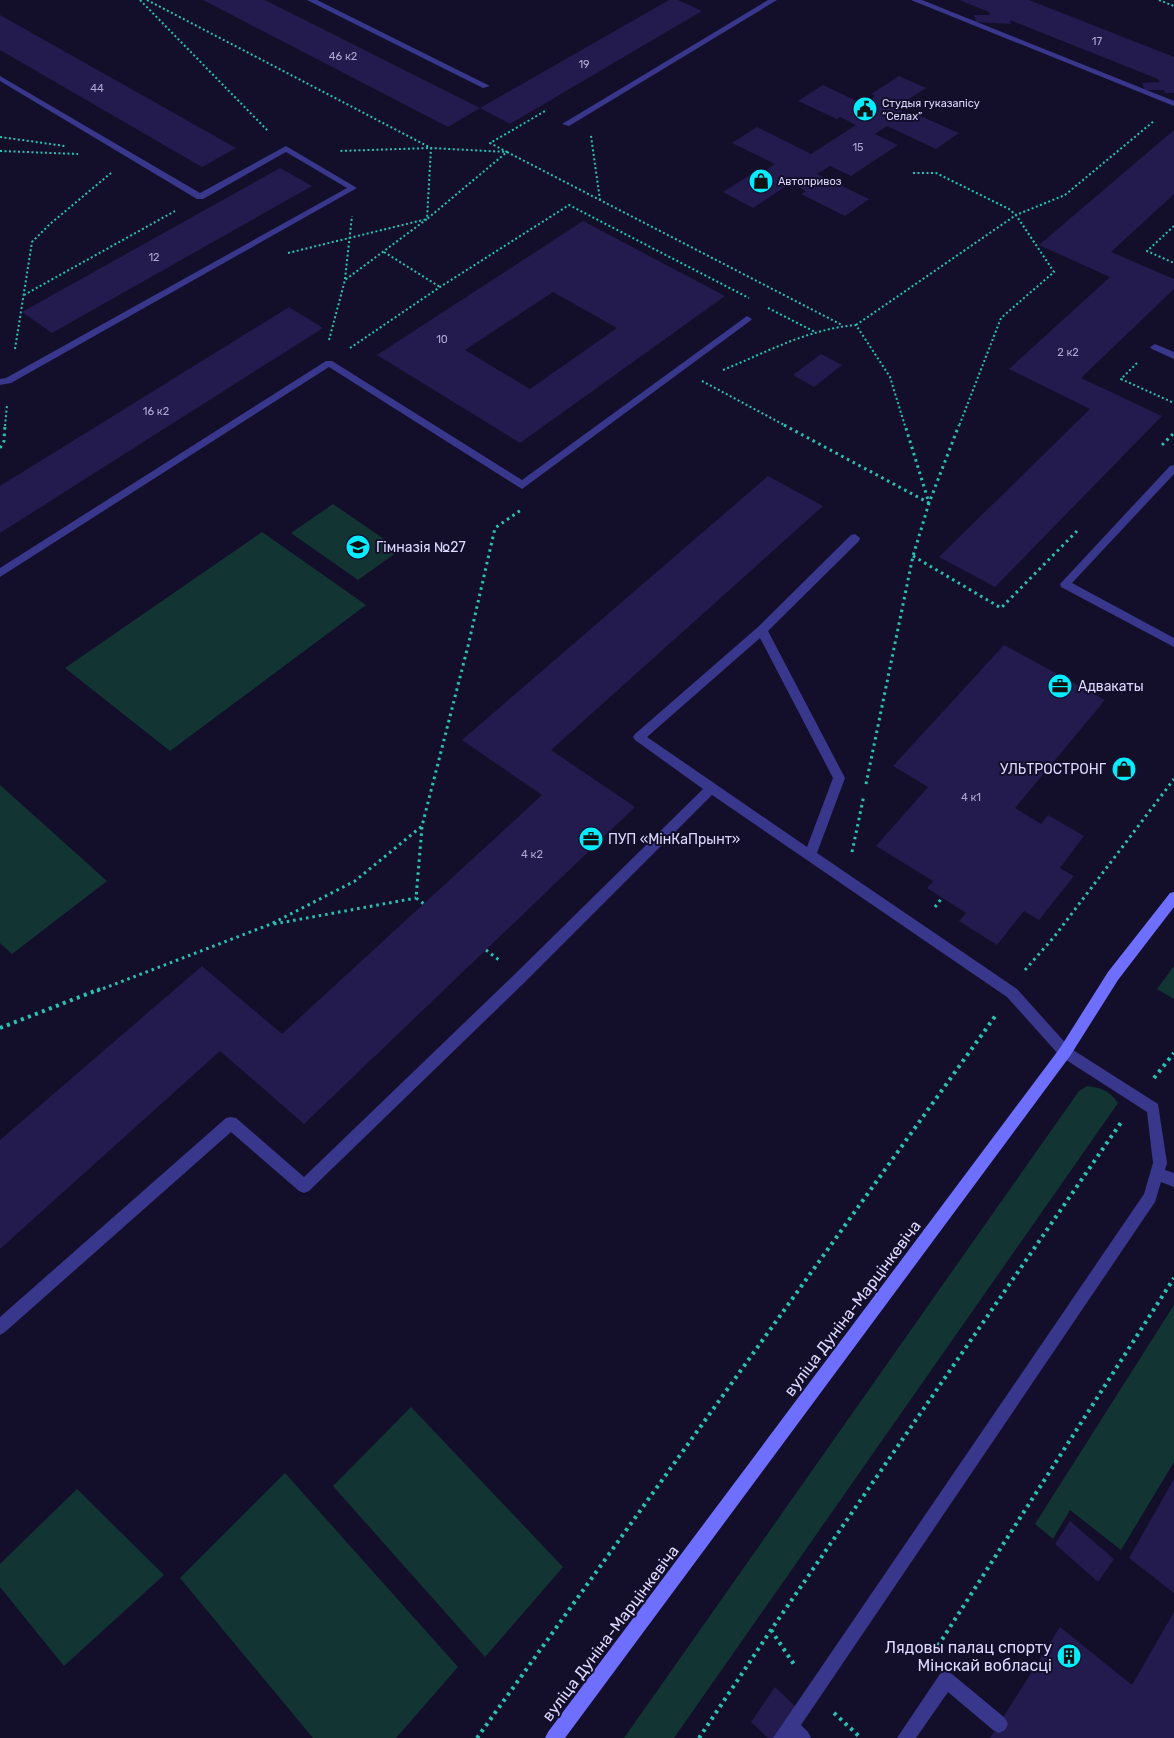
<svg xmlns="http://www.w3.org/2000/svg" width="1174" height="1738" font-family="Rubik,sans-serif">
  <rect width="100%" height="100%" fill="#130f2a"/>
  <!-- green -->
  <path fill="#123533" d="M333 504 400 550 358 580 291 533Z
    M262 532 366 605 170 751 65 668Z
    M0 785 107 881 12 954 0 943Z
    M1174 966V999L1157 989Z
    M1087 1086C1101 1088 1109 1090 1118 1103L674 1738H624L1079 1091Z
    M1174 1305V1462L1121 1550 1070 1510 1053 1539 1035 1524Z
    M411 1407 563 1567 485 1657 333 1486Z
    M285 1473 458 1667 396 1738H313L180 1578Z
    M77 1489 164 1575 64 1666 0 1587V1564Z"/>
  <!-- building -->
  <path fill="#231a4d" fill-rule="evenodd" d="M203 0H265L480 108 448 127Z
    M669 0H678L702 11 510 124 480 108Z
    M959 0H1029L1174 57V93H1165L1164 90H1145L1142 83 1160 82 1158 79 1010 20 1011 24 976 22 974 15H990L989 12Z
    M0 15 236 148 202 167 0 50Z
    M899 76 926 88 895 108 913 116 916 114 959 133 936 149 887 126 875 134 898 145 851 176 830 166 817 174 869 199 845 216 801 194 806 191 791 183 753 208 723 192 758 170 763 172 775 164 732 143 757 127 811 154 856 125 840 117 837 119 798 101 823 85 863 104 875 96 871 94Z
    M1174 130V194L1111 252 1174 279V289L1081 378 1162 416 995 587 939 557 1090 409 1009 369 1110 277 1039 245Z
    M280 168 312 186 52 333 22 312Z
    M583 221 725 296 520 443 377 355ZM553 292 617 328 530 389 465 350Z
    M289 307 323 328 0 533V486Z
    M821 354 842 365 814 387 793 375Z
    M768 476 823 506 551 750 635 807 304 1124 220 1051 0 1249V1140L202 966 282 1034 542 795 462 740Z
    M1004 645 1105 700 1015 808 1041 824 1048 815 1084 836 1060 868 1074 876 1039 920 1024 911 997 945 959 921 966 913 927 888 933 881 876 846 928 787 893 766Z
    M1174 1479V1593L1129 1558Z
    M1070 1521 1114 1559 1098 1582 1055 1544Z
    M1174 1612V1738H990L1060 1627 1132 1685Z
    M775 1687 797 1708 777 1738H768L751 1722Z"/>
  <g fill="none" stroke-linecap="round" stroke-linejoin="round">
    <!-- path-far2 -->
    <path stroke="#29c3b5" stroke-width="2" stroke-dasharray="2 2.5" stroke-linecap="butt" d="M140 0 269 132
      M147 0 431 148 507 152 490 143 547 110
      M1159 0 1174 6
      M591 136 600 200
      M0 137 65 146
      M0 151 78 154
      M913 173H936L1009 209 1016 215 1065 195 1154 121
      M1174 226 1147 251 1174 263
      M384 252 440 287
      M288 253 427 219 507 152 842 325
      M345 279 352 216
      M24 295 175 211
      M768 308 815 332
      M856 325 1016 215 1054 272 1001 318 959 426
      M329 340 345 280 427 219 431 148 338 151
      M350 348 440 287 569 205 749 298
      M15 349 32 242 50 224 111 173
      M1137 363 1121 379 1174 403
      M723 370C767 352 808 329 856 325L890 377 905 426
      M702 381 786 426
      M5 426 7 405"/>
    <!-- path-far1 -->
    <path stroke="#29c3b5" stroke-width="3" stroke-dasharray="2.5 4" stroke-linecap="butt" d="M784 425 929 503 959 425
      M1162 445 1174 433
      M0 448 4 441 5 425
      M913 556 1001 608 1077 531
      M866 784 913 556 929 503 905 425
      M422 827 416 898 424 904
      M852 852 864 795
      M935 907 942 898
      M274 924 416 898
      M486 950 499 960
      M1025 970 1054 937 1174 779
      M97 991 271 924 355 881 422 826 468 646 495 528 521 510"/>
    <!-- path -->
    <path stroke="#29c3b5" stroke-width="4" stroke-dasharray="3 4.5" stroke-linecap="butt" d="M0 1028 100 989
      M1154 1078 1174 1053
      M771 1630 795 1666
      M934 1652 1174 1278
      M834 1713 861 1738
      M477 1738 996 1015
      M699 1738 771 1630 1122 1121"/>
    <!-- lane -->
    <path fill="#38378c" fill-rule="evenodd" d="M307 0H317L490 86 483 88Z
      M768 0H777L569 126 562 124Z
      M911 0H922L1174 101V106Z
      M0 76 200 193 286 146 357 188 11 383 0 385V379L6 378 347 188 286 152 203 199H197L0 81Z
      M747 316 752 319 750 321 522 489 329 367 0 577V568L326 361H332L522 480Z
      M1155 344 1174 352V359L1152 349 1150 347Z
      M1174 465V474L1072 583 1174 638V647L1061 587 1060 584 1170 466Z
      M855 534 860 538 859 541 768 631 845 778 817 853 1017 989 1070 1048 1158 1104 1167 1163 1165 1170 1174 1173V1187L1161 1182 1155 1202 801 1725 808 1732 811 1738H773L1144 1194 1153 1163 1147 1112 1060 1056 1007 997 712 795 526 981 309 1191 304 1193 299 1191 231 1132 5 1332 0 1335V1317L226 1118 231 1117 236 1118 304 1177 516 973 703 789 635 740 633 737 635 734 758 627 851 535ZM760 638 833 778 807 847 647 737Z
      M946 1671 952 1674 1005 1718 1008 1724 1005 1730 999 1733 993 1730 948 1692 916 1738H897L940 1674Z"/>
    <!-- secondary -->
    <path fill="#6f6fff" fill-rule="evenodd" d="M1174 892V907L1118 980 1070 1056 565 1738H545L548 1732 1060 1048 1108 972 1170 893Z"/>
  </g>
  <!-- icons -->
  <defs>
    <symbol id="civic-disc" viewBox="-11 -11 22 22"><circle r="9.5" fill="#04ecff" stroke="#130f2a"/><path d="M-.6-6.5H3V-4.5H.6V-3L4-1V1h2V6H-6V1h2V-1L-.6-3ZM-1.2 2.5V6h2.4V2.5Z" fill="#111"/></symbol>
    <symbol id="shop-disc" viewBox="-11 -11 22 22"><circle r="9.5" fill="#04ecff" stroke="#130f2a"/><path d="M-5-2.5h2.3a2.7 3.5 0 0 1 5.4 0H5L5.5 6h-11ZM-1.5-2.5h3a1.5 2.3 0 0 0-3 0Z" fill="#111"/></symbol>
    <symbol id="school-disc" viewBox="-11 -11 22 22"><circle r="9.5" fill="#04ecff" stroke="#130f2a"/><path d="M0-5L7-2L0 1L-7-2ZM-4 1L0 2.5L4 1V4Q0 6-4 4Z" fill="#111"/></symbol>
    <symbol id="office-disc" viewBox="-11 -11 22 22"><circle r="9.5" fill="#04ecff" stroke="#130f2a"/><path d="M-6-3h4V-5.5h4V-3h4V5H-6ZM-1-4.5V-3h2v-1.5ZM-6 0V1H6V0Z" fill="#111"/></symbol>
    <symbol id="building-disc" viewBox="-11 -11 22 22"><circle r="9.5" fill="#04ecff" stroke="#130f2a"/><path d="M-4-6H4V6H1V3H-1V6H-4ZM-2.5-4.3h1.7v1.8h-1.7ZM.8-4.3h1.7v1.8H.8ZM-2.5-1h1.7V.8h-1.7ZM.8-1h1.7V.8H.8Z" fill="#111"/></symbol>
  </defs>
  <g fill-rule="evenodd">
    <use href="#civic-disc" x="851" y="95" width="28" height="28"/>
    <use href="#shop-disc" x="747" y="167" width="28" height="28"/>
    <use href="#school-disc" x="344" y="533" width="28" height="28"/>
    <use href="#office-disc" x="1046" y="672" width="28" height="28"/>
    <use href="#shop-disc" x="1110" y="755" width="28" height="28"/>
    <use href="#office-disc" x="577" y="825" width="28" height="28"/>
    <use href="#building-disc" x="1055" y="1642" width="28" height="28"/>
  </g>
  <g text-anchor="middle" stroke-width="4" stroke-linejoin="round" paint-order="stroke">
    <!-- number labels -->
    <g font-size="11" fill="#aea8d2">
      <text x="1097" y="45">17</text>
      <text x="343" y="60">46 к2</text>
      <text x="584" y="68">19</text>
      <text x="97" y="92">44</text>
      <text x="858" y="151">15</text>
      <text x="154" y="261">12</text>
      <text x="442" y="343">10</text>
      <text x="1068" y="356">2 к2</text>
      <text x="156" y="415">16 к2</text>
      <text x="971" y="801">4 к1</text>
      <text x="532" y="858">4 к2</text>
    </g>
    <!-- far-poi labels -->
    <g font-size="11" fill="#dcd8ff" stroke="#130f2a" text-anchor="start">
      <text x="882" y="107">Студыя гуказапісу<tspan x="882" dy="13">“Селах”</tspan></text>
      <text x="778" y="185">Автопривоз</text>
    </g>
    <!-- poi labels -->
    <g font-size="14" fill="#dcd8ff" stroke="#130f2a" text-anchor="start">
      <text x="376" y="552">Гімназія №27</text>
      <text x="1078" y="691">Адвакаты</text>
      <text x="1106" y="774" text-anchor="end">УЛЬТРОСТРОНГ</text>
      <text x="608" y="844">ПУП «МінКаПрынт»</text>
    </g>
    <!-- near-street labels -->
    <g font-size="16" fill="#dcd8ff" stroke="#130f2a">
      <text transform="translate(852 1308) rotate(-53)" y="6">вуліца Дуніна-Марцінкевіча</text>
      <text transform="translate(610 1633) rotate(-53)" y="6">вуліца Дуніна-Марцінкевіча</text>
    </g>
    <!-- near-poi labels -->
    <g font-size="16" fill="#dcd8ff" stroke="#130f2a" text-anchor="end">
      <text x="1052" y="1653">Лядовы палац спорту<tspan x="1052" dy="18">Мінскай вобласці</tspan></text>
    </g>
  </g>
</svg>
